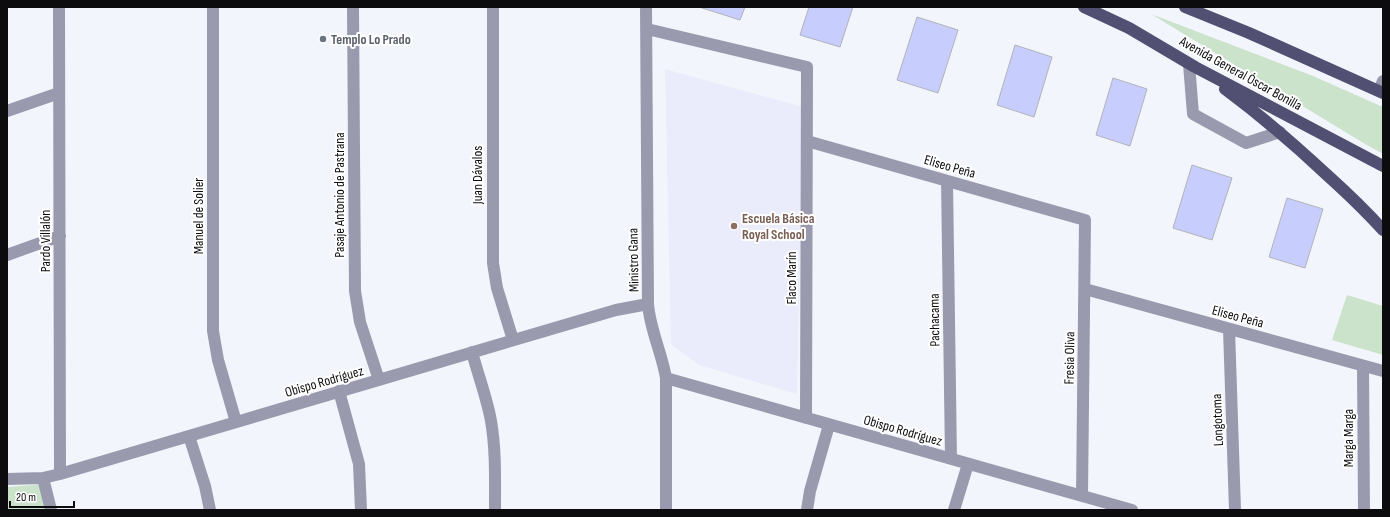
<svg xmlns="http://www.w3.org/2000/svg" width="1390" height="517" font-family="'Sofia Sans Condensed',sans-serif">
  <rect width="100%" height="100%" fill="#f3f5fc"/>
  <!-- built -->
  <path fill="#eaecfb" d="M665 69 803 107 797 394 699 365 671 344Z"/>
  <!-- green -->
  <path fill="#cce3cb" d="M1151 14 1313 76 1383 107V154L1365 144Z
    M1347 295 1383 306V355L1332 340Z
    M46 484 44 510H7V487Z"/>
  <!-- building -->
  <path fill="#c7cefd" stroke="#b1b2b9" d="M699 7H745L740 20Z
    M809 7H853L840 47 800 35Z
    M917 17 958 30 938 93 897 80Z
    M1015 45 1052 57 1034 117 997 105Z
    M1113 78 1147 89 1130 146 1096 135Z
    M1192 165 1232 178 1212 240 1173 228Z
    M1287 198 1323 209 1305 268 1269 257Z"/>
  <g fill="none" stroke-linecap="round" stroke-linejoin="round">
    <!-- minor -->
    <path stroke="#9a9aae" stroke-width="12" d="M59 7 60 474
      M213 7V331L218 360 236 422
      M353 7 355 291 360 322 379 380
      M493 7V263L497 288 513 340
      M646 7 648 304C650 330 662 353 666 378V510
      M647 29 807 67 806 418
      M1189 64 1193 114 1246 143 1280 132
      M1379 91 1383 81
      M7 111 59 93
      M807 141 1085 220 1082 496
      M947 181 951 459
      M7 255 60 236
      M1085 289 1383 371
      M1229 329 1235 510
      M472 352C478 375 487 398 491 421 496 450 495 480 495 510
      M1363 366 1364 510
      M666 378 1132 510
      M339 391 359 464 361 510
      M189 436 205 486 210 510
      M43 478 51 510
      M7 479 43 478 60 474 616 310 648 304
      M807 510 810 491 829 425
      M954 510 968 464"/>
    <!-- major -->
    <path stroke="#515072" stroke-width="12" d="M1084 7 1129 28 1195 67 1383 166
      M1185 7 1249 33 1383 93
      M1225 89C1260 115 1294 144 1326 174 1346 192 1365 210 1383 230"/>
  </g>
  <!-- markers -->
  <circle fill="#6b7280" stroke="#fff" stroke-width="1.5" cx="323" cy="39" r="4"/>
  <circle fill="#8d6e63" stroke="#fff" stroke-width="1.5" cx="734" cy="226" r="4"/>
  <g text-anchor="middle" stroke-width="4" stroke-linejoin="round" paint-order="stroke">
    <!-- worship labels -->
    <g font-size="14" font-weight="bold" fill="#5b616d" stroke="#fff" text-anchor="start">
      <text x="331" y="44">Templo Lo Prado</text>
    </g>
    <!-- street labels -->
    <g font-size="14" fill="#0c0c0f" stroke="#fff">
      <text transform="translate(1241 73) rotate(29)" y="5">Avenida General Óscar Bonilla</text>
      <text transform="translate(950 166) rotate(16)" y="5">Eliseo Peña</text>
      <text transform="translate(477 175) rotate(-90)" y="5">Juan Dávalos</text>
      <text transform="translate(339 195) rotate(-90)" y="5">Pasaje Antonio de Pastrana</text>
      <text transform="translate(198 216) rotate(-90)" y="5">Manuel de Solier</text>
      <text transform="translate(45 241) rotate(-90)" y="5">Pardo Villalón</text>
      <text transform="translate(633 260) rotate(-91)" y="5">Ministro Gana</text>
      <text transform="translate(791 278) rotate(-90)" y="5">Flaco Marín</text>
      <text transform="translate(1238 316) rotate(15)" y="5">Eliseo Peña</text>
      <text transform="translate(934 320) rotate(-91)" y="5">Pachacama</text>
      <text transform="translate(1069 358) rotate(-89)" y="5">Fresia Oliva</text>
      <text transform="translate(324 381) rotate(-16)" y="5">Obispo Rodríguez</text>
      <text transform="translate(1217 420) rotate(-92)" y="5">Longotoma</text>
      <text transform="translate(903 430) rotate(16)" y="5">Obispo Rodríguez</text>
      <text transform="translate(1348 438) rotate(-90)" y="5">Marga Marga</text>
    </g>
    <!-- education labels -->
    <g font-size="14" font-weight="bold" fill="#785e54" stroke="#fff" text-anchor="start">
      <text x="742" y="223">Escuela Básica<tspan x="742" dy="16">Royal School</tspan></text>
    </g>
  </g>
  <!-- border -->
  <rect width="1390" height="517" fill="none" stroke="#0c0c0f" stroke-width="16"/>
  <!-- scale -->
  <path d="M10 501v6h64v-6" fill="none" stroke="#0c0c0f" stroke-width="2"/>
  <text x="16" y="501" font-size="12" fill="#0c0c0f" stroke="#ffffff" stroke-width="3" paint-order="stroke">20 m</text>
</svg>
